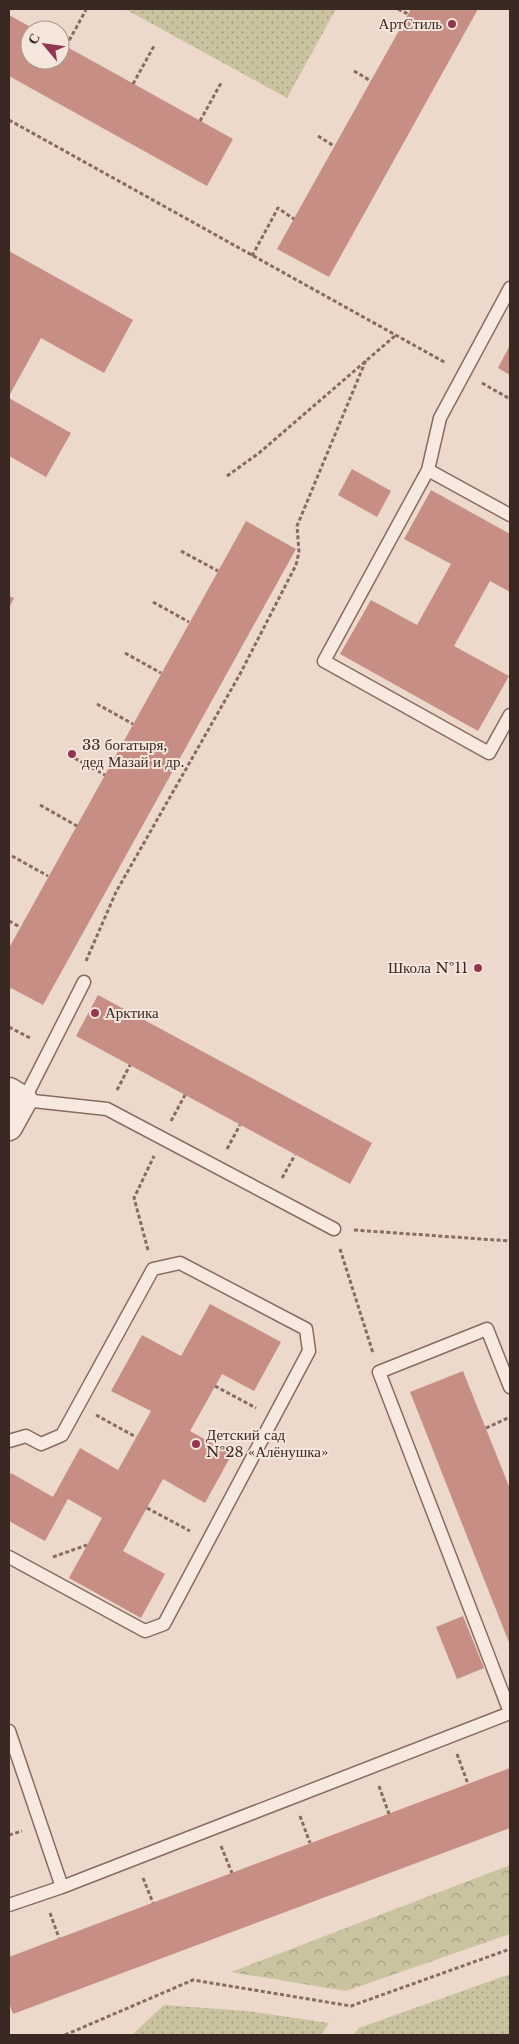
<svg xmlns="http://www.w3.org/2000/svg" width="519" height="2044" font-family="'Libre Baskerville',serif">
  <defs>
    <pattern id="green-dots" width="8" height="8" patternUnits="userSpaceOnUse" patternTransform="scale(1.25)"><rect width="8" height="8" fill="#c9c3a0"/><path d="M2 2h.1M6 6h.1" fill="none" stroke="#a49e82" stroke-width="1.8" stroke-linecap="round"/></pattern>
    <pattern id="forest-crowns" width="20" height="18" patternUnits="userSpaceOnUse" patternTransform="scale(1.25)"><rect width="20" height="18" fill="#c9c3a0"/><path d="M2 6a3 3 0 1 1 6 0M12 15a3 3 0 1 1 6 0" fill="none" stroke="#a49e82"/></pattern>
  </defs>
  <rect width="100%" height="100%" fill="#ecd9cc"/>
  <!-- green -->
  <path fill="url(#green-dots)" d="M125 9H336L287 98Z
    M510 1974V2035H353L359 2028Z
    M164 2005 247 2011 329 2023 321 2035H132Z"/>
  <!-- forest -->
  <path fill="url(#forest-crowns)" d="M510 1865V1934L346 1991 231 1972Z"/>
  <!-- building -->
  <path fill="#c68e85" d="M411 9H478L329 277 277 249Z
    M9 15 36 30H30V60H60V43L233 139 207 186 9 76Z
    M9 251 133 320 104 373 41 338 9 396Z
    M510 345V375L498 368Z
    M9 398 71 433 46 477 9 456Z
    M352 469 391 491 377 517 338 495Z
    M431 490 510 534V592L490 581 454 646 509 676 478 731 340 654 371 600 417 625 451 564 404 539Z
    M246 521 296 549 43 1005 9 987V948Z
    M9 596 14 598 9 608Z
    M98 995 372 1143 350 1184 76 1036Z
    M210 1304 281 1342 254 1391 222 1374 190 1431 232 1454 205 1503 163 1479 123 1551 165 1574 141 1618 69 1578 102 1518 68 1499 45 1541 9 1521V1478L11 1473 53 1497 80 1448 118 1470 151 1411 111 1391 142 1335 181 1356Z
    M463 1371 510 1489V1645L410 1392Z
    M463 1616 484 1668 457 1679 436 1627Z
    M510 1768V1828L13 2014 9 2003V1957Z"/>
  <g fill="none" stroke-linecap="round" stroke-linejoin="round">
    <defs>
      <path id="lane" d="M510 288 440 418 428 470 324 661 489 753 510 715
        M428 470 510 515
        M84 982 24 1100 107 1109 334 1229
        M510 1387 487 1329 379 1372 510 1712
        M9 1441 26 1436 41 1444 62 1435 153 1269 180 1263 306 1329 309 1351 164 1624 145 1631 9 1557
        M9 1731 62 1887
        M9 1905 62 1887 510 1713"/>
      <path id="street" d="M9 1091 24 1100 9 1127"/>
    </defs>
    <!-- lane casing -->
    <use href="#lane" stroke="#886b61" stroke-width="15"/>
    <!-- street casing -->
    <use href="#street" stroke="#886b61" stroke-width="29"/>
    <!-- path -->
    <path stroke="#886b61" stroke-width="3" stroke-dasharray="4 2.5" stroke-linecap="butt" d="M398 9 408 14
      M66 46 86 10
      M354 71 371 81
      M133 84 154 46
      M9 120 446 363
      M200 121 221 83
      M318 136 334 146
      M252 256 278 208 294 219
      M482 383 510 399
      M227 476 259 453 396 335
      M181 551 218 571
      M153 602 189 622
      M125 653 161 673
      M97 704 133 724
      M69 755 105 775
      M40 805 77 826
      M12 856 48 876
      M9 921 20 927
      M86 961 116 892 240 674 296 565 299 552 297 526 366 360
      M9 1027 32 1039
      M117 1090 130 1065
      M171 1121 185 1095
      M227 1149 240 1125
      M282 1178 295 1155
      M354 1230 510 1241
      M340 1249 373 1353
      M148 1250 134 1198 154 1156
      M215 1386 256 1408
      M96 1415 136 1437
      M486 1428 510 1417
      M147 1508 190 1531
      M53 1557 87 1545
      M457 1754 468 1784
      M379 1786 389 1814
      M300 1816 310 1843
      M9 1835 22 1831
      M221 1846 232 1873
      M143 1878 153 1903
      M50 1913 59 1938
      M65 2035 193 1980 351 2006 510 1949"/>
    <!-- lane -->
    <use href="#lane" stroke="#f7e9df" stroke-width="12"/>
    <!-- street -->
    <use href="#street" stroke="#f7e9df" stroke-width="26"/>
  </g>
  <!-- markers -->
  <g fill="#923651" stroke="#f4e6db" stroke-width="2">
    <circle cx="452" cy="24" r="5"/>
    <circle cx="72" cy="754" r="5"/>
    <circle cx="478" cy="968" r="5"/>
    <circle cx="95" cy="1013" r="5"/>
    <circle cx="196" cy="1444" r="5"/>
  </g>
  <g text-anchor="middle" stroke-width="4" stroke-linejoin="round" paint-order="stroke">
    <!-- poi labels -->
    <g font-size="15" fill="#3a2823" stroke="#f4e6db" text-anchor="start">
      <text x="442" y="29" text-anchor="end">АртСтиль</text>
      <text x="82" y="750">33 богатыря,<tspan x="82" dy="17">дед Мазай и др.</tspan></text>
      <text x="468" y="973" text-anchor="end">Школа №11</text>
      <text x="105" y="1018">Арктика</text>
      <text x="206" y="1440">Детский сад<tspan x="206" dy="17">№28 «Алёнушка»</tspan></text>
    </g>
  </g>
  <!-- border -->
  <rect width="519" height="2044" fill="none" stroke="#3a2823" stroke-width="20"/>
  <!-- north arrow -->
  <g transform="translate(45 45) rotate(299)"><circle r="24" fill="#f4e6db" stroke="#aa9a91"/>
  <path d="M0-4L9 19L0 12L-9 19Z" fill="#923651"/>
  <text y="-8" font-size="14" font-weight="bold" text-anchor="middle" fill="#3a2823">С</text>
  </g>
</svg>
